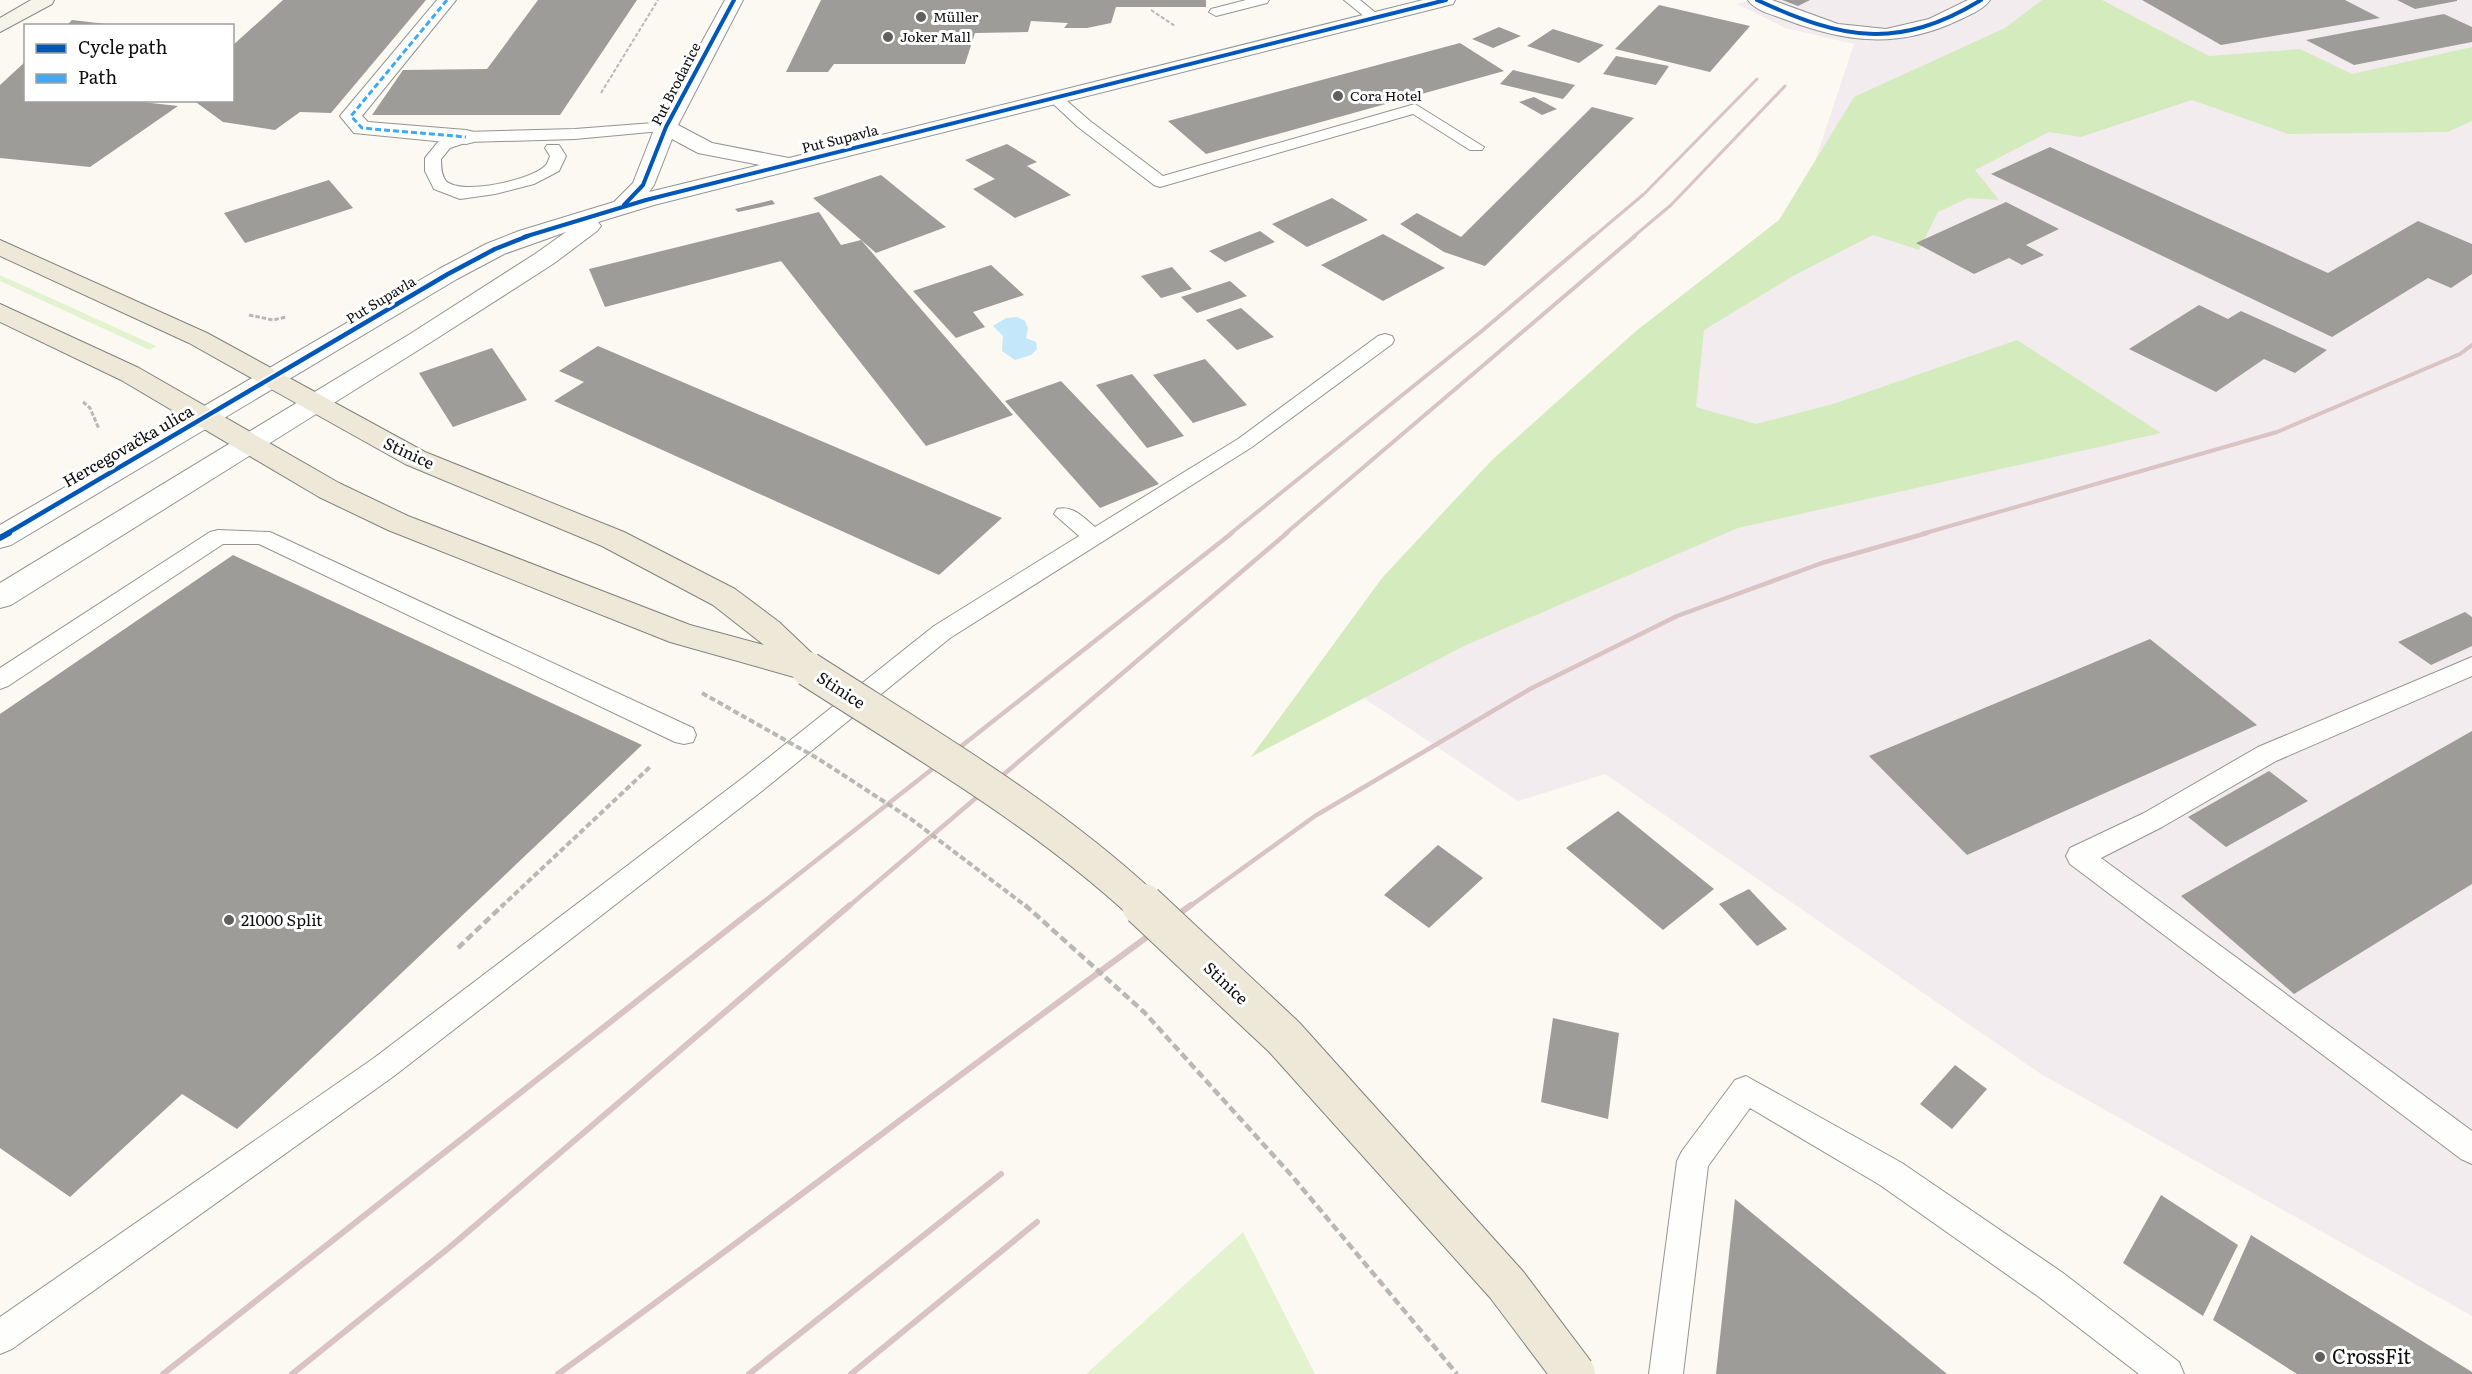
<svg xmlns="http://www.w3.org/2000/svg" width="2472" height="1374" font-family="Literata,serif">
  <rect width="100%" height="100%" fill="#fbf9f2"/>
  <!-- industrial -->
  <path fill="#f3ecef" d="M1750 0H2472V1316L2041 1074 1605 774 1518 801 1331 676 1790 237 1854 44 1785 28 1737 4Z"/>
  <!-- green -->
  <path fill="#e4f3cf" d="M0 275 156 346 150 350 0 281Z
    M1243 1232 1315 1374H1086Z"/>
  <!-- forest -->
  <path fill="#d4ebbd" d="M2042 0H2102L2209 56 2300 49 2352 74 2472 47V121L2448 132 2288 134 2192 100 2081 137 2049 132 1975 170 1999 200 1968 198 1938 212 1919 250 1873 235 1793 276 1704 330 1696 407 1756 424 1833 404 2017 340 2161 433 1738 528 1464 646 1251 757 1382 578 1492 460 1636 331 1779 220 1854 97 2005 28Z"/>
  <!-- water -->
  <path fill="#c4e7f9" d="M1017 317 1025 321 1028 328 1026 338 1036 342 1037 349 1031 355 1015 360 1002 351 1003 336 993 326 1006 318Z"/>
  <!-- building -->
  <path fill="#9e9c98" d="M283 0H426L331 113 300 112 275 130 223 122 193 100H232V46Z
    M538 0H637L560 115H372L403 70 487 69Z
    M821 0H1206V7H1116L1111 23 1087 28H1064L1068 23 1031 21 1028 32 975 33 965 64H834L828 72H786Z
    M1782 0H1810L1798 6Z
    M2142 0H2345L2380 18 2221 45Z
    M2397 0H2457V1L2415 9Z
    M1659 5 1750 26 1710 72 1615 49Z
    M2444 14 2472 27V42L2354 65 2306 40Z
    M72 20 106 24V26H66Z
    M1499 27 1521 36 1493 48 1472 39Z
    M1553 29 1604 45 1579 63 1527 46Z
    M1460 43 1504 71 1206 154 1168 121Z
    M1616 56 1669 66 1656 85 1603 74Z
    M26 61V100H124L178 106 90 167 0 158V85Z
    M1513 70 1575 85 1563 99 1500 84Z
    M1534 97 1557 109 1542 115 1519 102Z
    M1592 107 1634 118 1485 266 1444 252 1400 224 1417 213 1461 237Z
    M1007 144 1037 162 1027 166 1071 195 1015 218 973 189 995 179 965 160Z
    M2050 147 2328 273 2418 221 2472 244V274L2451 288 2428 278 2332 337 1991 174Z
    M881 175 923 209 946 227 876 253 813 198Z
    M329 180 353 208 245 243 224 213Z
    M1332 198 1368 220 1307 247 1272 224Z
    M772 200 775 204 738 212 735 209Z
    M2006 202 2059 229 2026 245 2044 255 2022 265 2009 258 1974 274 1916 243Z
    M819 212 841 245 861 240 1013 415 926 446 781 261 605 307 589 269Z
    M1260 231 1275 242 1225 262 1209 251Z
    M1383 234 1445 268 1383 301 1321 265Z
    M991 265 1024 295 973 312 985 327 956 338 913 291Z
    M1172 267 1192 289 1161 298 1141 276Z
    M1230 281 1247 296 1197 313 1181 297Z
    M2199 305 2228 319 2241 311 2327 350 2295 373 2264 359 2216 392 2129 349Z
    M1241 308 1274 337 1237 350 1206 320Z
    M598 346 1002 518 939 575 554 401 584 382 559 371Z
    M492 348 527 400 453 427 419 373Z
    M1205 359 1247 405 1193 423 1153 375Z
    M1132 374 1184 436 1147 448 1096 385Z
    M1061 381 1159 484 1100 508 1005 401Z
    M233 555 642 745 237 1129 182 1094 70 1197 0 1148V714Z
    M2465 612 2472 617V646L2431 665 2398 642Z
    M2150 639 2257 725 1967 855 1869 756Z
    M2472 731V884L2294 994 2181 896Z
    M2269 771 2308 801 2226 847 2188 817Z
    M1618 811 1714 889 1663 930 1566 848Z
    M1438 845 1483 878 1429 928 1384 895Z
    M1749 889 1787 929 1757 946 1719 904Z
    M1553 1018 1619 1033 1608 1119 1541 1102Z
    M1955 1065 1987 1089 1952 1129 1920 1104Z
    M2161 1195 2238 1245 2203 1316 2123 1263Z
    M1735 1199 1947 1374H1716Z
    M2251 1235 2472 1372V1374H2297L2213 1320Z"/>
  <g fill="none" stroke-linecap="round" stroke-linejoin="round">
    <defs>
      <path id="lane" d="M1246 0H1269L1267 3 1216 16 1209 12 1211 9Z
        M1344 0H1360L1382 18 1375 22 1370 21Z
        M1054 92 1059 94 1090 121 1163 176 1415 104 1484 147 1482 150H1470L1413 114 1160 187 1154 185 1078 127 1049 100 1046 97 1049 94Z
        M666 122 674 127 672 130 575 139 468 142 450 148 441 159C441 166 441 175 446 181 461 196 533 180 546 165 548 162 549 159 550 156L545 148 547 145H559L566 156 559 171 534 184 495 194 460 199 434 189 425 171V158L438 142 466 132 575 129Z
        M1385 334 1392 336 1394 340 1392 344 1252 447 950 638 762 791 394 1076 12 1349 0 1354V1317L374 1058 744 777 934 626 1079 536 1054 514 1057 509C1073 505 1083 517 1095 527L1238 439 1378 336Z
        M218 530 270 532 693 728 696 735 693 742 684 744 675 742 259 544H223L8 686 0 689V668L210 532Z
        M2472 657V676L2276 761 2162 827 2101 858 2472 1131V1164L2461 1159 2070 864 2066 856 2070 848 2144 813 2258 747Z
        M1746 1076 1902 1163 2063 1273 2179 1362 2184 1374H2139L2039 1297 1880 1185 1750 1108 1708 1166 1683 1374H1649L1677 1161 1682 1151 1735 1080Z"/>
      <path id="street" d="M437 0H456L362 116 368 122 466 130 474 132 477 137 474 142 466 144 354 133 340 116Z
        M725 0H743L678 125 712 143 789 158 1423 0H1455L1453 4 654 205 598 222 601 226 597 231 553 264 428 344 11 605 0 608V583L410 334 535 254 566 232 504 254 457 279 11 545 0 548V525L439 269 486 244 519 231 614 202 633 183 655 127ZM672 139 698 153 760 165 649 192 654 185Z
        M1748 0H1772L1838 24 1886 29 1929 19 1968 0H1990C1984 9 1970 15 1959 20 1898 49 1846 43 1784 19 1773 15 1754 10 1748 0Z"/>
      <path id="secondary" d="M31 0H54L52 4 0 32V18Z"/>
      <path id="primary" d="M0 240 207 333 425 452 624 532 735 589 779 622 820 661 824 669 820 677 808 681 670 642 388 530 319 497 121 380 0 322V304L139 368 339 483 408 516 690 625 764 645 713 605 602 546 405 464 189 343 0 256Z"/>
    </defs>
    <!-- lane casing -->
    <use href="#lane" stroke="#959491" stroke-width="2"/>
    <!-- street casing -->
    <use href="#street" stroke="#959491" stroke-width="2"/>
    <!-- secondary casing -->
    <use href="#secondary" stroke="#8b8a87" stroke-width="2"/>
    <!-- primary casing -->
    <use href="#primary" stroke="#82817e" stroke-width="2"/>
    <!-- path-far3 -->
    <path stroke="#b8b8b6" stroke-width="2" stroke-dasharray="4 2" stroke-linecap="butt" d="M1151 10 1175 26
      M601 93 658 0"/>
    <!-- path-far2 -->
    <path stroke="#b8b8b6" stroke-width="3" stroke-dasharray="4.5 2" stroke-linecap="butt" d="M249 315 273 320 286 317
      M83 402 90 408 99 429"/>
    <!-- path-far1 -->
    <path stroke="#b8b8b6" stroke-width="4" stroke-dasharray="6 3" stroke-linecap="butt" d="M501 907 651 766"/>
    <!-- path -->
    <path stroke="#b8b8b6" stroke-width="4.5" stroke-dasharray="8 4" stroke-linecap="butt" d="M458 948 503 905"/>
    <!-- lane -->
    <use href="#lane" fill="#fefefd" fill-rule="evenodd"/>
    <!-- street -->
    <use href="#street" fill="#fefefd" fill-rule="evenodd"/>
    <!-- secondary -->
    <use href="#secondary" fill="#f5f4ea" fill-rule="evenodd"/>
    <!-- primary -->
    <use href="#primary" fill="#ede8d8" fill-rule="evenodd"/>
    <!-- rail-far3 -->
    <path stroke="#d9c3c3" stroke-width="3" d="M1593 237 1644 194 1757 79
      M1633 237 1671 205 1785 86"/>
    <!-- rail-far2 -->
    <path stroke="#d9c3c3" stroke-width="4" d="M1230 534 1483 330 1594 236
      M1285 534 1635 236
      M1922 534 2277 432 2460 354 2472 345"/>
    <!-- rail-far1 -->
    <path stroke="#d9c3c3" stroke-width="4.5" d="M757 907 1232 533
      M848 907 1287 533
      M1189 907 1315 816 1530 689 1677 616 1822 563 1927 533"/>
    <!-- rail -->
    <path stroke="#d9c3c3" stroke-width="6" d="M163 1374 759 905
      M292 1374 450 1247 850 905
      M558 1374C771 1220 978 1059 1191 905
      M749 1374 1001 1174
      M851 1374 1037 1222"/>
    <defs>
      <path id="primary-bridge-far1" d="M808 669C923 743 1044 813 1145 907"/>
      <path id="primary-bridge" d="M1143 905 1284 1037 1507 1285 1574 1374"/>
    </defs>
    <!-- primary-bridge-far1 casing -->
    <use href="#primary-bridge-far1" stroke="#82817e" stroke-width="36" stroke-linecap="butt"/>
    <!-- primary-bridge casing -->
    <use href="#primary-bridge" stroke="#82817e" stroke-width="44" stroke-linecap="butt"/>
    <!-- path-bridge-far1 -->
    <path stroke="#b8b8b6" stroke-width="4" stroke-dasharray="6 3" stroke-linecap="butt" d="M702 693 817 758 911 819 1027 907"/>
    <!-- path-bridge -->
    <path stroke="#b8b8b6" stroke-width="4.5" stroke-dasharray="8 4" stroke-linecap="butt" d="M1025 905 1144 1012 1292 1176 1457 1374"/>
    <!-- primary-bridge-far1 -->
    <use href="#primary-bridge-far1" stroke="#ede8d8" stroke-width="34"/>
    <!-- primary-bridge -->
    <use href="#primary-bridge" stroke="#ede8d8" stroke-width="42"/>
    <!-- quiet -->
    <path stroke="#3fa9f5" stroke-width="3" stroke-dasharray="6 3" stroke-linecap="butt" d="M447 0 351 116 362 128 466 137"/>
    <defs>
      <path id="cycleway-far2" d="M1757 0C1841 39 1898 51 1981 0
        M624 205 643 185 666 127 734 0
        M524 237 646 200 1446 0"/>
      <path id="cycleway-far1" d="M6 534 448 274 495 249 528 236"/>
      <path id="cycleway" d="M0 538 9 533"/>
    </defs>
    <!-- cycleway-far2 casing -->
    <use href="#cycleway-far2" stroke="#fff" stroke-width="6"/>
    <!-- cycleway-far1 casing -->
    <use href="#cycleway-far1" stroke="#fff" stroke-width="8"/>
    <!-- cycleway casing -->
    <use href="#cycleway" stroke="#fff" stroke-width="10"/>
    <!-- cycleway-far2 -->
    <use href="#cycleway-far2" stroke="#0057b8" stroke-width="4"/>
    <!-- cycleway-far1 -->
    <use href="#cycleway-far1" stroke="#0057b8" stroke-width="4.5"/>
    <!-- cycleway -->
    <use href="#cycleway" stroke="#0057b8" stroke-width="6"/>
  </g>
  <!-- markers -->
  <g fill="#61605e" stroke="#fff" stroke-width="2">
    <circle cx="921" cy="17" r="6"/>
    <circle cx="888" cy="37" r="6"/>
    <circle cx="1338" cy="96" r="6"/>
    <circle cx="229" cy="920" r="6"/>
    <circle cx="2320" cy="1357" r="6"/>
  </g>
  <g text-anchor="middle" stroke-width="6" stroke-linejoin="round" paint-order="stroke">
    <!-- far-poi labels -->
    <g font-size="14" fill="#0e0e0e" stroke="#fff" text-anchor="start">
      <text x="933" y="22">Müller</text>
      <text x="900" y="42">Joker Mall</text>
      <text x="1350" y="101">Cora Hotel</text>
    </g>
    <!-- far-street labels -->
    <g font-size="14" fill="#0e0e0e" stroke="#fff">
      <text transform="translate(676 84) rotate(-63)" y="5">Put Brodarice</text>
      <text transform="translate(840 139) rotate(-14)" y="5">Put Supavla</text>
      <text transform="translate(381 300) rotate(-31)" y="5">Put Supavla</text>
    </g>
    <!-- street labels -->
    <g font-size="16" fill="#0e0e0e" stroke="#fff">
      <text transform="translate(128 446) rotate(-30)" y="6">Hercegovačka ulica</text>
      <text transform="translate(409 453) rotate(25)" y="6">Stinice</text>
      <text transform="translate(841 690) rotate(33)" y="6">Stinice</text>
      <text transform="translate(1226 983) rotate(43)" y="6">Stinice</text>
    </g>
    <!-- poi labels -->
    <g font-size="16" fill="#0e0e0e" stroke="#fff" text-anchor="start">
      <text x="241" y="926">21000 Split</text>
    </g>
    <!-- near-poi labels -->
    <g font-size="20" fill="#0e0e0e" stroke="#fff" text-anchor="start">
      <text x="2332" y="1364">CrossFit</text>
    </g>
  </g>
  <!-- legend -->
  <rect x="24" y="24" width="210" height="78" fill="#ffffff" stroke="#9f9f9f" stroke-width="1.5"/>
  <rect x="36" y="44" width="30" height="9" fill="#0057b8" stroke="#9f9f9f" stroke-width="1.5"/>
  <text x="78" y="54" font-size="18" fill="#0e0e0e">Cycle path</text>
  <rect x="36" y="74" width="30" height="9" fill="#3fa9f5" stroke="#9f9f9f" stroke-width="1.5"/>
  <text x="78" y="84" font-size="18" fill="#0e0e0e">Path</text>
</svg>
